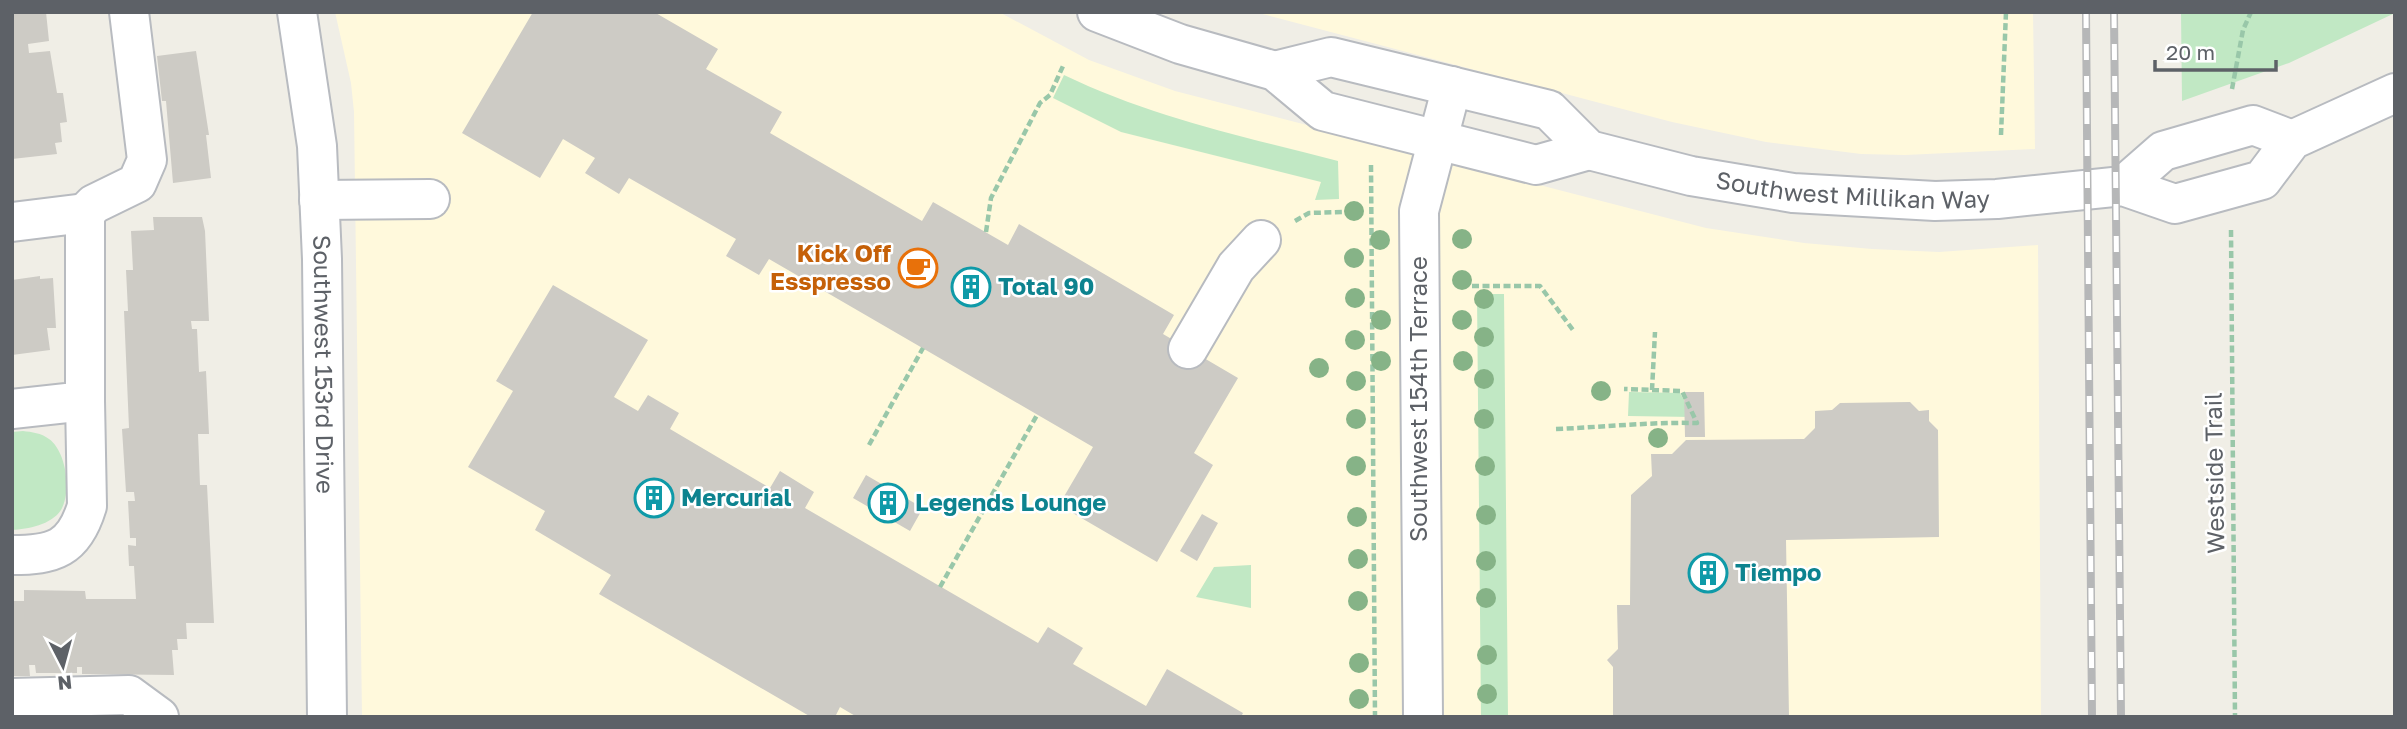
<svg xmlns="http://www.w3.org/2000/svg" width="2407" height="729" font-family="'Golos Text',sans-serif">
  <rect width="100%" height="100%" fill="#f0eee6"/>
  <!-- commercial -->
  <path fill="#fff9dc" d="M335 12H999L1089 60 1175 91 1706 228 1804 243 1872 249 1939 252 2038 245 2041 717H362L354 112 351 83Z
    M1255 12H2033L2035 149 1905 155 1861 154 1766 142 1672 122Z"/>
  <!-- green -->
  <path fill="#c1e8c4" d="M2181 12H2395V13L2289 63 2182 101Z
    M1064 75C1151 117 1245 137 1338 161L1339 199 1315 200 1321 182 1121 132 1053 98Z
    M1477 294H1504L1508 717H1481Z
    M1629 392 1680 393 1693 417 1628 416Z
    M23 431C32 432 41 433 49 439 66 451 72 491 61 510 51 525 28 529 12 530V432Z
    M1251 565V608L1196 597 1214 567Z"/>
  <!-- building -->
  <path fill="#cdcbc5" d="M12 12H46L49 41 28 44 29 53 50 51 57 93H63L67 122 60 123 62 142 55 143 57 154 12 159Z
    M533 12H654L718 49 706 69 782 112 770 133 922 221 933 202 1008 245 1019 224 1174 315 1163 334 1238 378 1194 453 1213 465 1157 562 1059 505 1093 447 769 259 759 275 726 256 736 239 629 178 619 194 585 173 595 158 563 139 540 178 462 133Z
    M196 51 209 135H206L211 178 173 183 166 101H162L157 56Z
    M153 217H202L205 231 209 321H191L192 329H197L199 372 206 371 209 434H198L200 485H207L214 623H186L187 639H177L178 650H172L174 675 82 674V667H77V673H36L35 665H29L30 676H12V601H24V590L85 591 86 599H136L134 566H129L128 545 136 546V538H130L128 501H135L134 492H126L122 429 129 428 124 311H128L126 270H133L131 231 154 230Z
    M40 276V279L53 278 56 328H47L50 350 12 355V280Z
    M553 285 648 340 614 397 638 411 648 395 679 413 670 429 770 488 780 471 814 492 805 508 1038 643 1048 627 1083 648 1073 664 1146 706 1167 669 1243 713 1241 717H857L840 707 835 717H811L599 594 611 575 535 530 545 511 468 467 513 391 496 381Z
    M1684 392H1704L1705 437H1685Z
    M1910 402 1919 411 1929 410V421L1938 430 1939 537 1786 540 1789 717H1613V667L1607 660 1618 649 1617 605H1630L1631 495 1652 476 1651 454H1672L1686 440 1804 439 1815 428V411L1832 410 1840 403Z
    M866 475 923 508 910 531 853 498Z
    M1202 514 1218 523 1197 561 1180 551Z"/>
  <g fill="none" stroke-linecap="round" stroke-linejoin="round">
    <defs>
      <g id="minor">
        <path id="s1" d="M297 12 317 146 322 259 327 717"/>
        <path d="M1097 12 1180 44 1275 71 1323 111 1536 165 1589 150"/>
        <path id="s2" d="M1275 71 1331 57 1549 110 1589 150 1691 176 1793 193 1935 201 1997 199 2123 186 2175 204 2262 180 2292 140 2395 93"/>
        <path d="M2123 186 2163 151 2253 125 2292 140"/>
        <path d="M319 200 430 199"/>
        <path d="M12 222 85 213"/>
        <path d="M1188 349 1236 267 1261 240"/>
        <path d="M12 409 85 401V213L94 204 137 183 147 160 129 12"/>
        <path d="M12 555C54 555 74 549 87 506L85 401"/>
        <path d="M12 698 129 695 159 717"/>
        <path d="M1423 717 1419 211 1452 86"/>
      </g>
    </defs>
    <!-- minor casing -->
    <use href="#minor" stroke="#b8bbc0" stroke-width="42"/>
    <!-- path -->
    <path stroke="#99c7a9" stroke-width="4.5" stroke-dasharray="7 3.5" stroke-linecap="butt" d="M2232 89 2243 30 2251 12
      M2001 135 2006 12
      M1371 165 1375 717
      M1295 221 1309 213 1344 212
      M2231 230 2235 717
      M986 232 991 198 1040 103 1050 95 1063 66
      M1472 286H1540L1573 330
      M1652 390 1655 332
      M1556 429C1604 427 1649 422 1697 423L1682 391 1624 389
      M869 445 923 348
      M940 587 1037 415"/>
    <!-- minor -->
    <use href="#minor" stroke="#fff" stroke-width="38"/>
    <defs>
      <path id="rail" d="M2086 12 2092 717
        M2114 12 2121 717"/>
    </defs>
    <!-- rail casing -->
    <use href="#rail" stroke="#b6b7b8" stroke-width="8"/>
    <!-- rail -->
    <use href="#rail" stroke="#fff" stroke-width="5" stroke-dasharray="16" stroke-linecap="butt"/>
  </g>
  <!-- trees -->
  <g fill="#86b387">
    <circle cx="1354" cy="211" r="10"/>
    <circle cx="1462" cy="239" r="10"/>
    <circle cx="1380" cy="240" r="10"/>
    <circle cx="1354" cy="258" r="10"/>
    <circle cx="1462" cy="280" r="10"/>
    <circle cx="1355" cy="298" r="10"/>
    <circle cx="1484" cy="299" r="10"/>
    <circle cx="1381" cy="320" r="10"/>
    <circle cx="1462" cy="320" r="10"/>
    <circle cx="1484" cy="337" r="10"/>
    <circle cx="1355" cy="340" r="10"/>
    <circle cx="1381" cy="361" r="10"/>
    <circle cx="1463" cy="361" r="10"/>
    <circle cx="1319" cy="368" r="10"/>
    <circle cx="1484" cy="379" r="10"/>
    <circle cx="1356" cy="381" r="10"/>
    <circle cx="1601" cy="391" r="10"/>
    <circle cx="1356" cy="419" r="10"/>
    <circle cx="1484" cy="419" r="10"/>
    <circle cx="1658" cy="438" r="10"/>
    <circle cx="1356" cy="466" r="10"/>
    <circle cx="1485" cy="466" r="10"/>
    <circle cx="1486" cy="515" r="10"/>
    <circle cx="1357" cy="517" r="10"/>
    <circle cx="1358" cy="559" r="10"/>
    <circle cx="1486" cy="561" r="10"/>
    <circle cx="1486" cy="598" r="10"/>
    <circle cx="1358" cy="601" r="10"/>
    <circle cx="1487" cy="655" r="10"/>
    <circle cx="1359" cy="663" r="10"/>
    <circle cx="1487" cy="694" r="10"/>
    <circle cx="1359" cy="699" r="10"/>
  </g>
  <!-- icons -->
  <defs>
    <symbol id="cafe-ring" viewBox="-11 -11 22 22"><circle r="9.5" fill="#fff" stroke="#e8710a" stroke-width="1.5"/><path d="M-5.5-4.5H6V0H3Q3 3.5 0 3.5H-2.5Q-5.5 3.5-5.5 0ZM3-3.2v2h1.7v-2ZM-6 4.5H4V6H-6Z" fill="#e8710a"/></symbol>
    <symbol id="building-ring" viewBox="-11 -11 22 22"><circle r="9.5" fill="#fff" stroke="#0f9aa8" stroke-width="1.5"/><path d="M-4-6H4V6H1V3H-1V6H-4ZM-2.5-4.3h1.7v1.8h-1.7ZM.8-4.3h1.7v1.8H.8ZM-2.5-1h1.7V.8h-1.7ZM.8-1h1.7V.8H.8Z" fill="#0f9aa8"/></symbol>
  </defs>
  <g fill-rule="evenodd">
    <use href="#cafe-ring" x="896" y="246" width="44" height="44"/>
    <use href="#building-ring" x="949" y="265" width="44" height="44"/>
    <use href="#building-ring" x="632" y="476" width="44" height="44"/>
    <use href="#building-ring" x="866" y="481" width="44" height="44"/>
    <use href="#building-ring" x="1686" y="551" width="44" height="44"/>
  </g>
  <g text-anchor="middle" stroke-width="5" stroke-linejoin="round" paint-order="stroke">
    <!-- street labels -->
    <g font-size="24" fill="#5d6167" stroke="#fff">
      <text dy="8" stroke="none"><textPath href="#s2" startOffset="607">Southwest Millikan Way</textPath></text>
      <text dy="8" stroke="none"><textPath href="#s1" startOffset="354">Southwest 153rd Drive</textPath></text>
      <text transform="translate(1419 399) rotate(-90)" y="8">Southwest 154th Terrace</text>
      <text transform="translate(2215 473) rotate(-91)" y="8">Westside Trail</text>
    </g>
    <!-- food labels -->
    <g font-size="24" font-weight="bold" fill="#c56008" stroke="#fff" text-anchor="end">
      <text x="891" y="262">Kick Off<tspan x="891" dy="28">Esspresso</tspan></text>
    </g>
    <!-- culture labels -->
    <g font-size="24" font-weight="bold" fill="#0d838f" stroke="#fff" text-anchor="start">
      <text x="998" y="295">Total 90</text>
      <text x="681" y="506">Mercurial</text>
      <text x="915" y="511">Legends Lounge</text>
      <text x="1735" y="581">Tiempo</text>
    </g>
  </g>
  <!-- border -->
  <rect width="2407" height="729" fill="none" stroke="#5d6167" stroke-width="28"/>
  <!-- north arrow -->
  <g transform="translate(63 666) rotate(174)" stroke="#ffffff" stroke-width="5" paint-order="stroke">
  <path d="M0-5L12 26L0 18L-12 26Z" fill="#5d6167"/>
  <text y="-10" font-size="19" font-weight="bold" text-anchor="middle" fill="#5d6167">N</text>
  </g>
  <!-- scale -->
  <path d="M2155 60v10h121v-10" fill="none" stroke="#5d6167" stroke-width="3.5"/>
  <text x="2166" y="60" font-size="21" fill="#5d6167" stroke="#ffffff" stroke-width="5" paint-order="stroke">20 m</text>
</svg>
